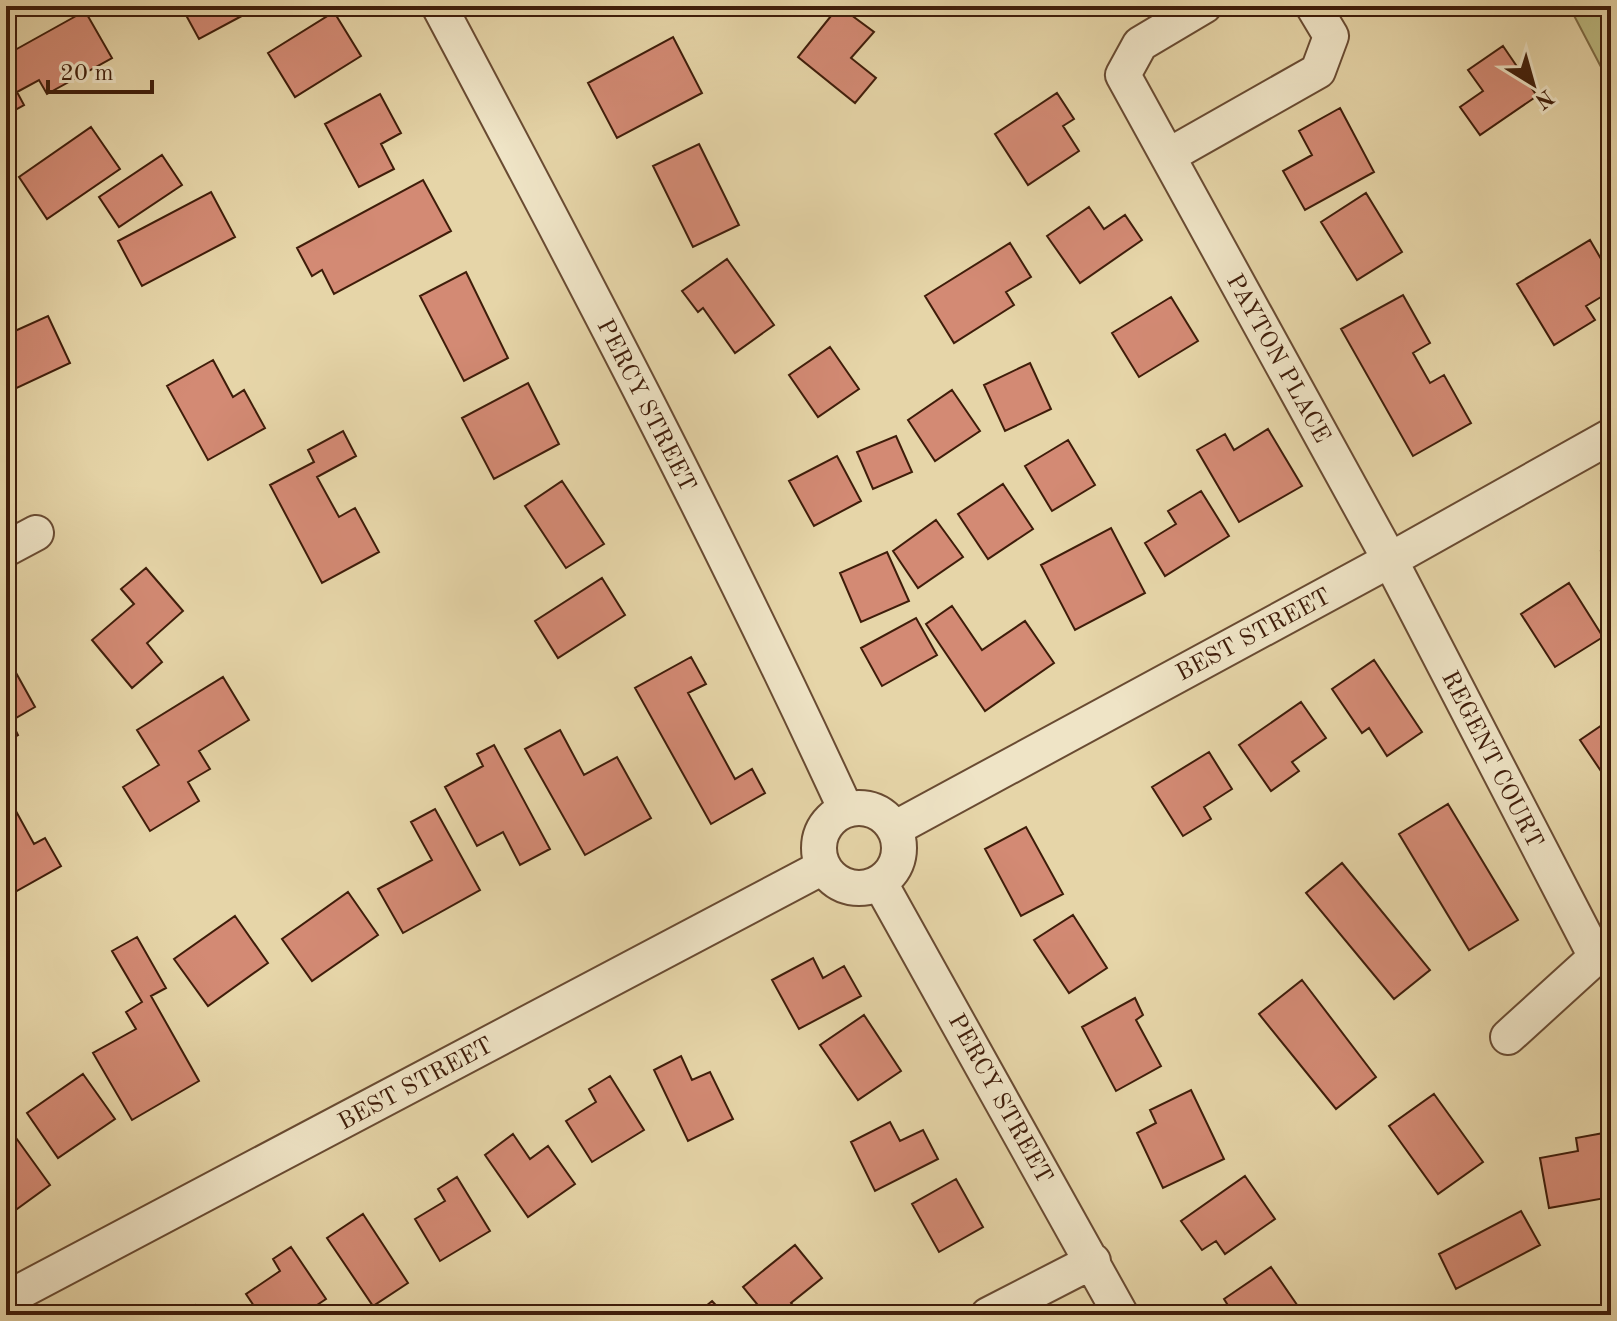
<svg xmlns="http://www.w3.org/2000/svg" width="1617" height="1321" font-family="'Old Standard TT',serif">
  <rect width="100%" height="100%" fill="#e6d5a8"/>
  <filter id="stains"><feTurbulence type="fractalNoise" baseFrequency=".0025" numOctaves="4"/><feColorMatrix values="0 0 0 0 .2 0 0 0 0 .09 0 0 0 0 .02 0 0 0 .5 -.17"/></filter>
  <radialGradient id="worn" r=".72"><stop offset=".6" stop-color="#630" stop-opacity="0"/><stop offset="1" stop-color="#630" stop-opacity=".3"/></radialGradient>
  <!-- green -->
  <path fill="#bdbb82" stroke="#7e6c46" stroke-width="2" d="M1569 6H1611V86Z"/>
  <!-- building -->
  <path fill="#d38a74" stroke="#3f1d0a" stroke-width="2" d="M181 6H248L251 11 199 39Z
    M839 6 874 32 851 58 876 78 855 103 798 57Z
    M85 11 112 58 47 94 39 80 17 92 24 105 6 115V55Z
    M334 12 361 56 295 97 268 53Z
    M673 37 702 93 617 138 588 83Z
    M1503 46 1537 96 1480 135 1460 107 1483 91 1468 70Z
    M1057 93 1074 119 1063 126 1079 151 1028 185 995 134Z
    M380 94 401 133 381 144 394 169 359 187 325 124Z
    M1340 108 1374 172 1305 210 1283 171 1312 155 1299 131Z
    M91 127 120 169 47 219 19 177Z
    M699 144 739 225 693 247 653 166Z
    M162 155 182 185 119 227 99 197Z
    M423 180 451 231 334 294 322 270 312 276 297 248Z
    M211 192 235 237 142 286 118 241Z
    M1366 193 1402 252 1357 280 1321 222Z
    M1089 207 1104 229 1125 215 1142 240 1080 283 1047 236Z
    M1590 240 1611 276V291L1586 306 1595 320 1554 345 1517 284Z
    M1010 243 1031 277 1006 292 1014 305 954 343 925 296Z
    M727 259 774 325 735 353 703 308 698 312 682 291Z
    M466 272 508 358 464 381 420 296Z
    M1403 295 1430 343 1413 353 1430 383 1444 375 1471 423 1413 456 1341 329Z
    M1171 297 1198 341 1139 377 1112 333Z
    M48 316 70 363 6 393V335Z
    M830 347 859 389 818 417 789 375Z
    M213 360 233 397 244 390 265 428 208 460 167 386Z
    M1030 363 1051 409 1005 431 984 385Z
    M528 383 559 444 494 479 462 418Z
    M952 390 980 431 935 461 908 420Z
    M1268 429 1302 486 1239 522 1197 450 1225 434 1234 450Z
    M343 431 356 456 317 477 339 517 355 508 379 552 322 583 270 485 314 462 308 450Z
    M896 436 912 472 873 489 857 452Z
    M1068 440 1095 485 1052 511 1025 466Z
    M837 456 861 501 814 526 789 481Z
    M562 481 604 544 566 568 525 506Z
    M1003 484 1033 529 988 559 958 514Z
    M1201 491 1229 536 1165 576 1145 543 1176 524 1168 511Z
    M936 520 963 557 918 588 893 551Z
    M1111 528 1145 593 1075 630 1041 565Z
    M1611 545V567L1601 551Z
    M887 552 909 601 861 622 840 573Z
    M146 568 183 611 147 643 162 662 132 688 92 640 134 604 121 589Z
    M602 578 625 615 558 658 535 621Z
    M1569 583 1603 637 1555 667 1521 614Z
    M952 606 982 650 1025 621 1054 663 985 711 926 624Z
    M916 618 937 655 882 686 861 648Z
    M691 657 706 684 688 693 735 779 752 769 765 793 711 824 635 688Z
    M1374 660 1422 732 1387 756 1369 728 1362 733 1332 689Z
    M10 662 35 707 11 721 18 735 6 742V664Z
    M223 677 249 720 199 751 210 769 188 782 199 801 150 831 123 787 159 765 137 730Z
    M1301 702 1326 738 1292 762 1299 771 1271 791 1239 745Z
    M1611 719V786L1580 740Z
    M560 730 584 775 617 757 651 818 585 855 525 749Z
    M494 745 550 849 520 865 503 832 477 846 445 787 483 766 477 754Z
    M1209 752 1232 789 1204 807 1211 819 1183 836 1152 787Z
    M6 793 34 844 45 838 61 866 6 897Z
    M1448 804 1518 920 1469 950 1399 834Z
    M435 809 480 890 403 933 378 889 432 860 411 822Z
    M1026 827 1063 894 1021 916 985 849Z
    M1342 863 1430 970 1394 999 1306 893Z
    M348 892 378 935 312 981 282 939Z
    M1073 915 1107 968 1069 993 1034 940Z
    M235 916 268 963 208 1006 174 959Z
    M137 937 166 988 151 996 199 1081 132 1120 93 1053 136 1029 126 1012 142 1002 112 951Z
    M813 958 823 978 844 966 861 996 799 1029 772 980Z
    M1302 980 1376 1077 1336 1109 1259 1014Z
    M1135 998 1143 1015 1136 1020 1161 1066 1116 1091 1082 1027Z
    M864 1015 901 1071 858 1100 820 1045Z
    M681 1056 692 1080 710 1072 733 1119 688 1141 654 1070Z
    M83 1074 115 1119 58 1158 27 1113Z
    M610 1076 644 1130 592 1162 566 1121 596 1102 589 1089Z
    M1191 1090 1224 1159 1163 1188 1137 1133 1156 1123 1150 1110Z
    M1434 1094 1483 1162 1438 1194 1389 1126Z
    M890 1122 900 1141 923 1130 938 1159 875 1191 851 1142Z
    M6 1124 50 1185 6 1217Z
    M1609 1132 1611 1197 1549 1208 1540 1158 1578 1151 1576 1138Z
    M513 1134 530 1159 548 1146 575 1184 528 1217 485 1155Z
    M1245 1176 1275 1219 1225 1254 1216 1241 1202 1250 1181 1221Z
    M457 1177 490 1231 440 1261 415 1219 445 1201 438 1189Z
    M956 1179 983 1227 939 1252 912 1204Z
    M1521 1211 1540 1245 1456 1289 1439 1254Z
    M363 1214 408 1283 373 1306 327 1238Z
    M795 1245 822 1278 791 1303 797 1310 791 1315H766L743 1287Z
    M291 1247 326 1299 302 1315H260L246 1294 280 1271 273 1259Z
    M1271 1267 1304 1315H1234L1224 1299Z
    M712 1301 725 1315H695Z
    M195 1305 202 1315H180Z"/>
  <g fill="none" stroke-linecap="round" stroke-linejoin="round">
    <defs>
      <path id="minor" d="M439 6C580 271 720 537 846 810
        M1204 6 1140 44 1123 75 1390 560 1596 957
        M1168 156 1318 71 1331 36 1313 6
        M6 549 36 533
        M819 848a40 40 0 1 1 80 0a40 40 0 1 1-80 0Z
        M894 829 1390 560 1611 436
        M880 883 1121 1315
        M1508 1037 1596 957 1611 950
        M6 1299 823 867
        M988 1315 1093 1261"/>
    </defs>
    <!-- minor casing -->
    <use href="#minor" stroke="#694b32" stroke-width="38"/>
    <!-- minor -->
    <use href="#minor" stroke="#efe4c6" stroke-width="34"/>
  </g>
  <g text-anchor="middle" stroke-width="6" stroke-linejoin="round" paint-order="stroke">
    <!-- street labels -->
    <g font-size="24" fill="#3f1d0a" stroke="#efe4c6">
      <text transform="translate(1279 358) rotate(61)" y="8">PAYTON PLACE</text>
      <text transform="translate(647 405) rotate(63)" y="8">PERCY STREET</text>
      <text transform="translate(1253 634) rotate(-28)" y="8">BEST STREET</text>
      <text transform="translate(1493 759) rotate(63)" y="8">REGENT COURT</text>
      <text transform="translate(415 1083) rotate(-28)" y="8">BEST STREET</text>
      <text transform="translate(1001 1098) rotate(61)" y="8">PERCY STREET</text>
    </g>
  </g>
  <!-- margin -->
  <rect width="1617" height="1321" fill="none" stroke="#e6d5a8" stroke-width="32"/>
  <rect x="8" y="8" width="1601" height="1305" fill="none" stroke="#3f1d0a" stroke-width="4"/>
  <rect x="16" y="16" width="1585" height="1289" fill="none" stroke="#3f1d0a" stroke-width="2"/>
  <!-- north arrow -->
  <g transform="translate(1533 84) rotate(143)" stroke="#efe4c6" stroke-width="6" paint-order="stroke">
  <path d="M0-6L14 30L0 20L-14 30Z" fill="#3f1d0a"/>
  <text y="-12" font-size="22" font-weight="bold" text-anchor="middle" fill="#3f1d0a">N</text>
  </g>
  <!-- scale -->
  <path d="M48 80v12h104v-12" fill="none" stroke="#3f1d0a" stroke-width="4"/>
  <text x="60" y="80" font-size="24" fill="#3f1d0a" stroke="#efe4c6" stroke-width="6" paint-order="stroke">20 m</text>
  <rect width="100%" height="100%" filter="url(#stains)"/>
  <rect width="100%" height="100%" fill="url(#worn)"/>
</svg>
